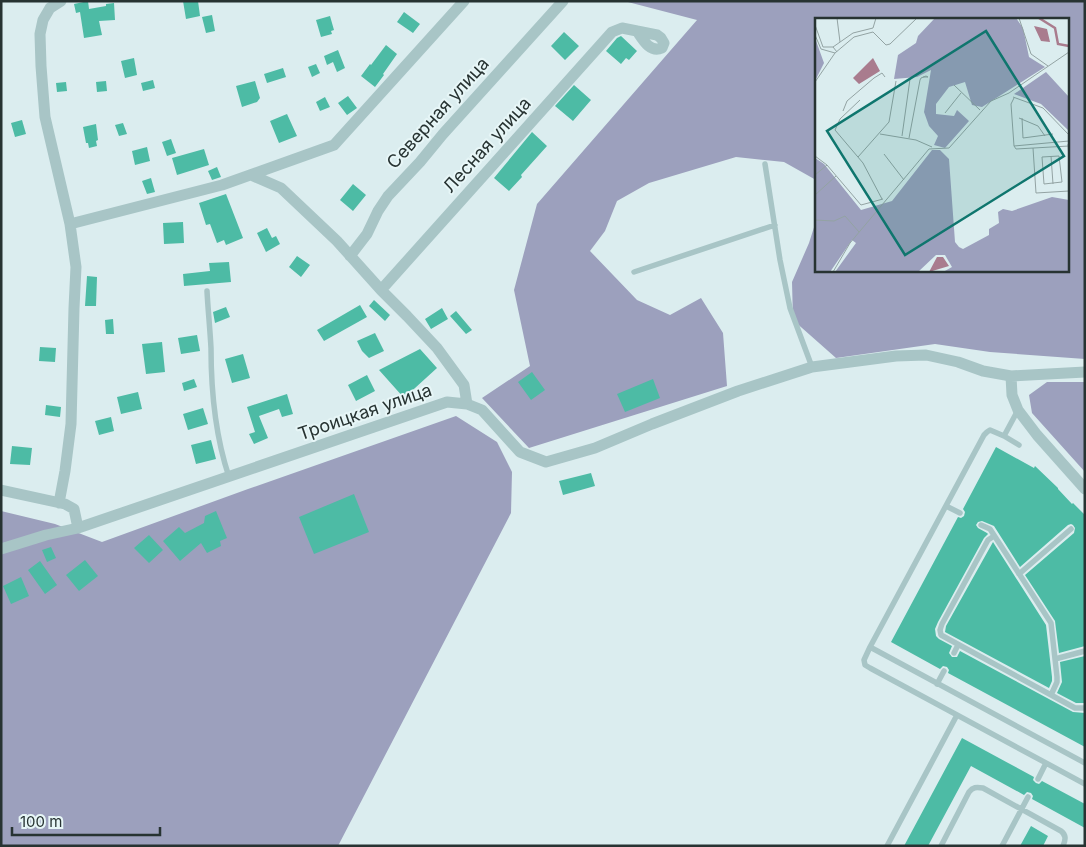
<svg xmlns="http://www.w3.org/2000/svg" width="1086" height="847" font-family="Inter,sans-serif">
  <rect width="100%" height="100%" fill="#dbedef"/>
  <!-- green -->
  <path fill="#9ca0bd" d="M624 1H1085V359L990 352 935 344 836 358 793 320 792 282 809 243 816 221V270H1067V19H816V180L784 162 736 157 649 183 617 201 605 231 590 251 637 300 670 315 701 298 723 333 727 386 529 448 482 398 530 366 514 290 537 204 697 20Z
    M1047 382H1085V472L1032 413 1029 395Z
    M456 416 497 442 512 472 511 513 338 846H1V511L55 524 102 542 248 489Z"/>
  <!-- building -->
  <path fill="#4dbba5" d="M88 1 89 9 106 6V4L114 3 115 20 99 21 102 35 84 38 80 12 76 13 74 4Z
    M183 1H198L200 16 186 19Z
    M404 12 420 24 413 33 397 22Z
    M212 15 215 31 206 33 202 17Z
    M330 16 334 30 331 31 332 34 321 37 316 20Z
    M564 32 579 46 565 60 551 46Z
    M621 36 637 51 629 60 626 58 621 64 606 51 617 38Z
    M386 45 397 54 383 74 384 75 375 87 361 76 370 64 371 65Z
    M338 50 345 68 337 72 333 62 327 65 324 56Z
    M134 58 137 75 125 78 121 61Z
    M316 64 320 73 312 77 308 67Z
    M283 68 286 77 267 83 264 74Z
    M153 80 155 88 143 91 141 83Z
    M106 81 107 91 97 92 96 82Z
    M255 81 260 98 257 102 242 107 236 86Z
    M66 82 67 91 57 92 56 83Z
    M574 85 591 100 573 121 555 106Z
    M348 96 357 108 347 115 338 103Z
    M325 97 330 107 320 111 316 102Z
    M287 114 297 136 279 143 270 121Z
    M22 120 26 134 15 137 11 123Z
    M123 123 127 134 119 136 115 125Z
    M96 124 98 140 96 141 97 146 89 148 88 143H86L83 127Z
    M532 132 547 146 521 175 522 177 509 191 494 178Z
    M171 139 176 153 167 156 162 142Z
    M147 147 150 161 135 165 132 151Z
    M204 149 209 165 177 175 172 158Z
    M217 167 221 177 212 180 208 171Z
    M151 178 155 192 147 194 142 181Z
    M353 184 366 195 353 211 340 200Z
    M226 194 243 238 226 245 224 240 217 243 210 224 206 225 199 203Z
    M183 222 184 243 164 244 163 223Z
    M267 228 272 238 276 236 280 244 266 252 257 233Z
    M297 256 310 265 301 277 289 267Z
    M229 262 231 282 184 286 183 274 210 271 209 263Z
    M87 276 97 277 96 306H85Z
    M374 300 390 315 385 321 369 306Z
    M360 305 367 317 324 341 317 330Z
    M226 307 230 317 215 323 213 312Z
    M442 308 448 319 431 329 425 319Z
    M456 311 472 330 466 334 450 316Z
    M113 319 114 334H106L105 320Z
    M375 333 384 351 369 358 362 351 357 341Z
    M197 335 200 351 181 354 178 338Z
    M162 342 165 372 146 374 142 344Z
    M40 347 56 348 55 362 39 361Z
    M420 349 437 368 404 398 379 370Z
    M243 354 250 378 232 383 225 359Z
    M532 372 545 390 531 400 518 382Z
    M367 375 375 391 356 401 348 385Z
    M194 379 197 387 184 391 182 383Z
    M653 379 660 398 625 412 617 394Z
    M138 392 142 409 121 414 117 397Z
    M287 394 293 414 282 417 279 409 259 416 268 438 254 444 249 434 255 432 247 407Z
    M46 405 61 407 60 417 45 415Z
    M203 408 208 424 188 430 183 414Z
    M111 417 114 431 99 435 95 421Z
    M211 440 216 459 196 464 191 445Z
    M12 446 32 448 30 465 10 464Z
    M996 447 1034 468 1035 466 1058 488V489L1072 504 1073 503 1085 515V646L1059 653 1055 621 1025 575 1074 533 1075 528 1073 525 1071 524 1068 525 1020 567 994 526 982 521 978 522 976 525 978 528 987 533 988 534 984 538 938 622 935 629 936 636 939 639 952 646 949 653 952 657H957L960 651 1073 712 1085 713V747L948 673 949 670 947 667 943 666 940 669 891 642 958 517 961 518 964 516 965 512 963 509Z
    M591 473 595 486 563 495 559 481Z
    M354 494 369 532 314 554 299 517Z
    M216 511 227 538 220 541 221 546 207 553 201 543 180 561 163 541 179 527 185 533 204 523 205 516Z
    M149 535 163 550 149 563 134 548Z
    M993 542 1046 625 1052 677V681L1049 688 945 632 946 626Z
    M51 547 56 558 47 562 42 550Z
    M85 560 98 576 79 591 66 575Z
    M40 561 57 585 45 594 28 570Z
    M21 577 29 596 11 604 3 586Z
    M1085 656V703H1076L1057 693 1062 682 1060 662Z
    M962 738 1034 777 1033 780 1036 783 1039 784 1042 781 1085 804V828L1032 799 1033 796 1031 793 1027 792 1024 795 971 766 928 846H904Z
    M1031 826 1048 836 1043 846H1020Z"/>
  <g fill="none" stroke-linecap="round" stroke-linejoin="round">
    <!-- lane -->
    <path stroke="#a8c5c6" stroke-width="5.5" d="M765 164 780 260 790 308 812 367
      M634 272 775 225
      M207 291C208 310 210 329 211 348 211 392 215 435 229 477
      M1018 410 1004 436 990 430 987 432 984 435 870 647 1085 763
      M1004 436 1019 445
      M946 506 960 513
      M981 525 990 529 1051 623 1057 677V682L1051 695
      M994 536 988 540 942 624 940 630 941 635 1075 708H1085
      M1019 574 1071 529
      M870 647 864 660 865 665 870 668 1085 784
      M954 653 958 645
      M1055 659 1085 651
      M937 684 944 671
      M1038 779 1046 763
      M887 846 957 715
      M941 846 969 792C973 787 976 787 983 788L1061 831C1066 835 1066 839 1063 846
      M1002 846 1028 797"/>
    <!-- street -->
    <path stroke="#a8c5c6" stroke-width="11" d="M251 175 281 188 337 241 381 290 407 316 437 348 464 385 467 404
      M70 224 222 185 334 145 464 1
      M350 256 367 234 378 211 388 196 420 162 443 134 563 1
      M381 290 612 32 622 28 657 35 661 38 664 43 662 48C650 53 643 40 637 31
      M1011 376 1012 395 1018 410 1037 435 1085 489
      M1 490 65 504 74 509 78 528
      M59 503 65 471 71 424 74 308 76 267 70 224 45 117 41 66 40 34 43 20 50 8 61 1
      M1 549 46 535 78 528 447 402 467 404 482 410 520 452 546 462 595 448 652 424 738 391 812 367 896 356 926 355 958 362 983 371 1011 376 1085 372"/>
  </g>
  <g text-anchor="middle" stroke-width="4" stroke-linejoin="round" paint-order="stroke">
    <!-- street labels -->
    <g font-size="18" fill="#273332" stroke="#e7f6f7">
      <text transform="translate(438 113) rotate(-48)" y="6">Северная улица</text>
      <text transform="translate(487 145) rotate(-48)" y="6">Лесная улица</text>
      <text transform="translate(365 412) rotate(-19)" y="6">Троицкая улица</text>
    </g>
  </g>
  <!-- overview -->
  <g transform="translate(815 18)">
    <rect width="254" height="254" fill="#dbedef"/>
    <path d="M120 0H201L208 10 214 39 230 49 167 89 157 87 150 64 134 69 121 86V96L139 98 142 92 154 103 130 130 119 127 123 118 114 108 109 94 116 52 102 59 79 61 83 37 101 25 103 18ZM0 20 9 45 0 63ZM231 54 254 79V113L226 86 199 76ZM117 132H125L134 141 140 224 144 229 148 231 174 217V211L184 205 183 194 188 191 197 193 237 179 254 182V254H128L137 249 130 237H121L103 254H20L41 225 37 222 15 254H0V140L9 146 46 192 77 183Z" fill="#9ca0bd"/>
    <path d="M219 8 232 11 235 24 226 23ZM58 40 65 53 44 66 38 60ZM122 239H128L134 248 114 254Z" fill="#a97c8e"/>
    <path fill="none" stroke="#a97c8e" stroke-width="2.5" d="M224 0 240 10 243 26 254 28"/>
    <path fill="none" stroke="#93a3a3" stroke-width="1" d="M22 0 25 24M204 0 216 36 233 48M0 7 8 29H18M0 17 6 31 20 35M22 34 18 29 38 15 58 10 61 0M0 64 20 35 39 19 58 14 71 27 75 26 102 0M139 67 165 92M198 79 228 90 254 117M199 80 196 86 199 128 254 123M45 82 25 101 20 112 48 145 67 181M28 93 32 83 59 60 67 55 70 59M130 95 146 75M204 100 223 108 230 118M207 100 208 120 238 116M65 116 101 122 117 129M87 118 95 61M94 120 105 62 106 60 111 58 113 59H108M253 126 254 141M199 128 201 131 254 128M218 130 221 175 254 173M69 136 89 162M0 138 12 147 46 187 68 181M236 138 238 166M244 138 247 164 229 166 227 139ZM43 139 74 104 81 63M0 157 12 147M0 177 21 158M0 202 19 203 30 198 44 214M18 254 35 225 114 131 134 130 176 83 194 75 254 34"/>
    <path fill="#0f766e" fill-opacity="0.15" stroke="#0f766e" stroke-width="2.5" d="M171 13 249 138 90 237 12 113Z"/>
    <rect width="254" height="254" fill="none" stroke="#273332" stroke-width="2.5"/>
  </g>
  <!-- border -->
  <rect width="1086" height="847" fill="none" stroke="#273332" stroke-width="5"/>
  <!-- scale -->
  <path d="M12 827v8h148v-8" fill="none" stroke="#273332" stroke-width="2.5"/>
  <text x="20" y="827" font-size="15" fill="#273332" stroke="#e7f6f7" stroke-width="4" paint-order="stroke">100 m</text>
</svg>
